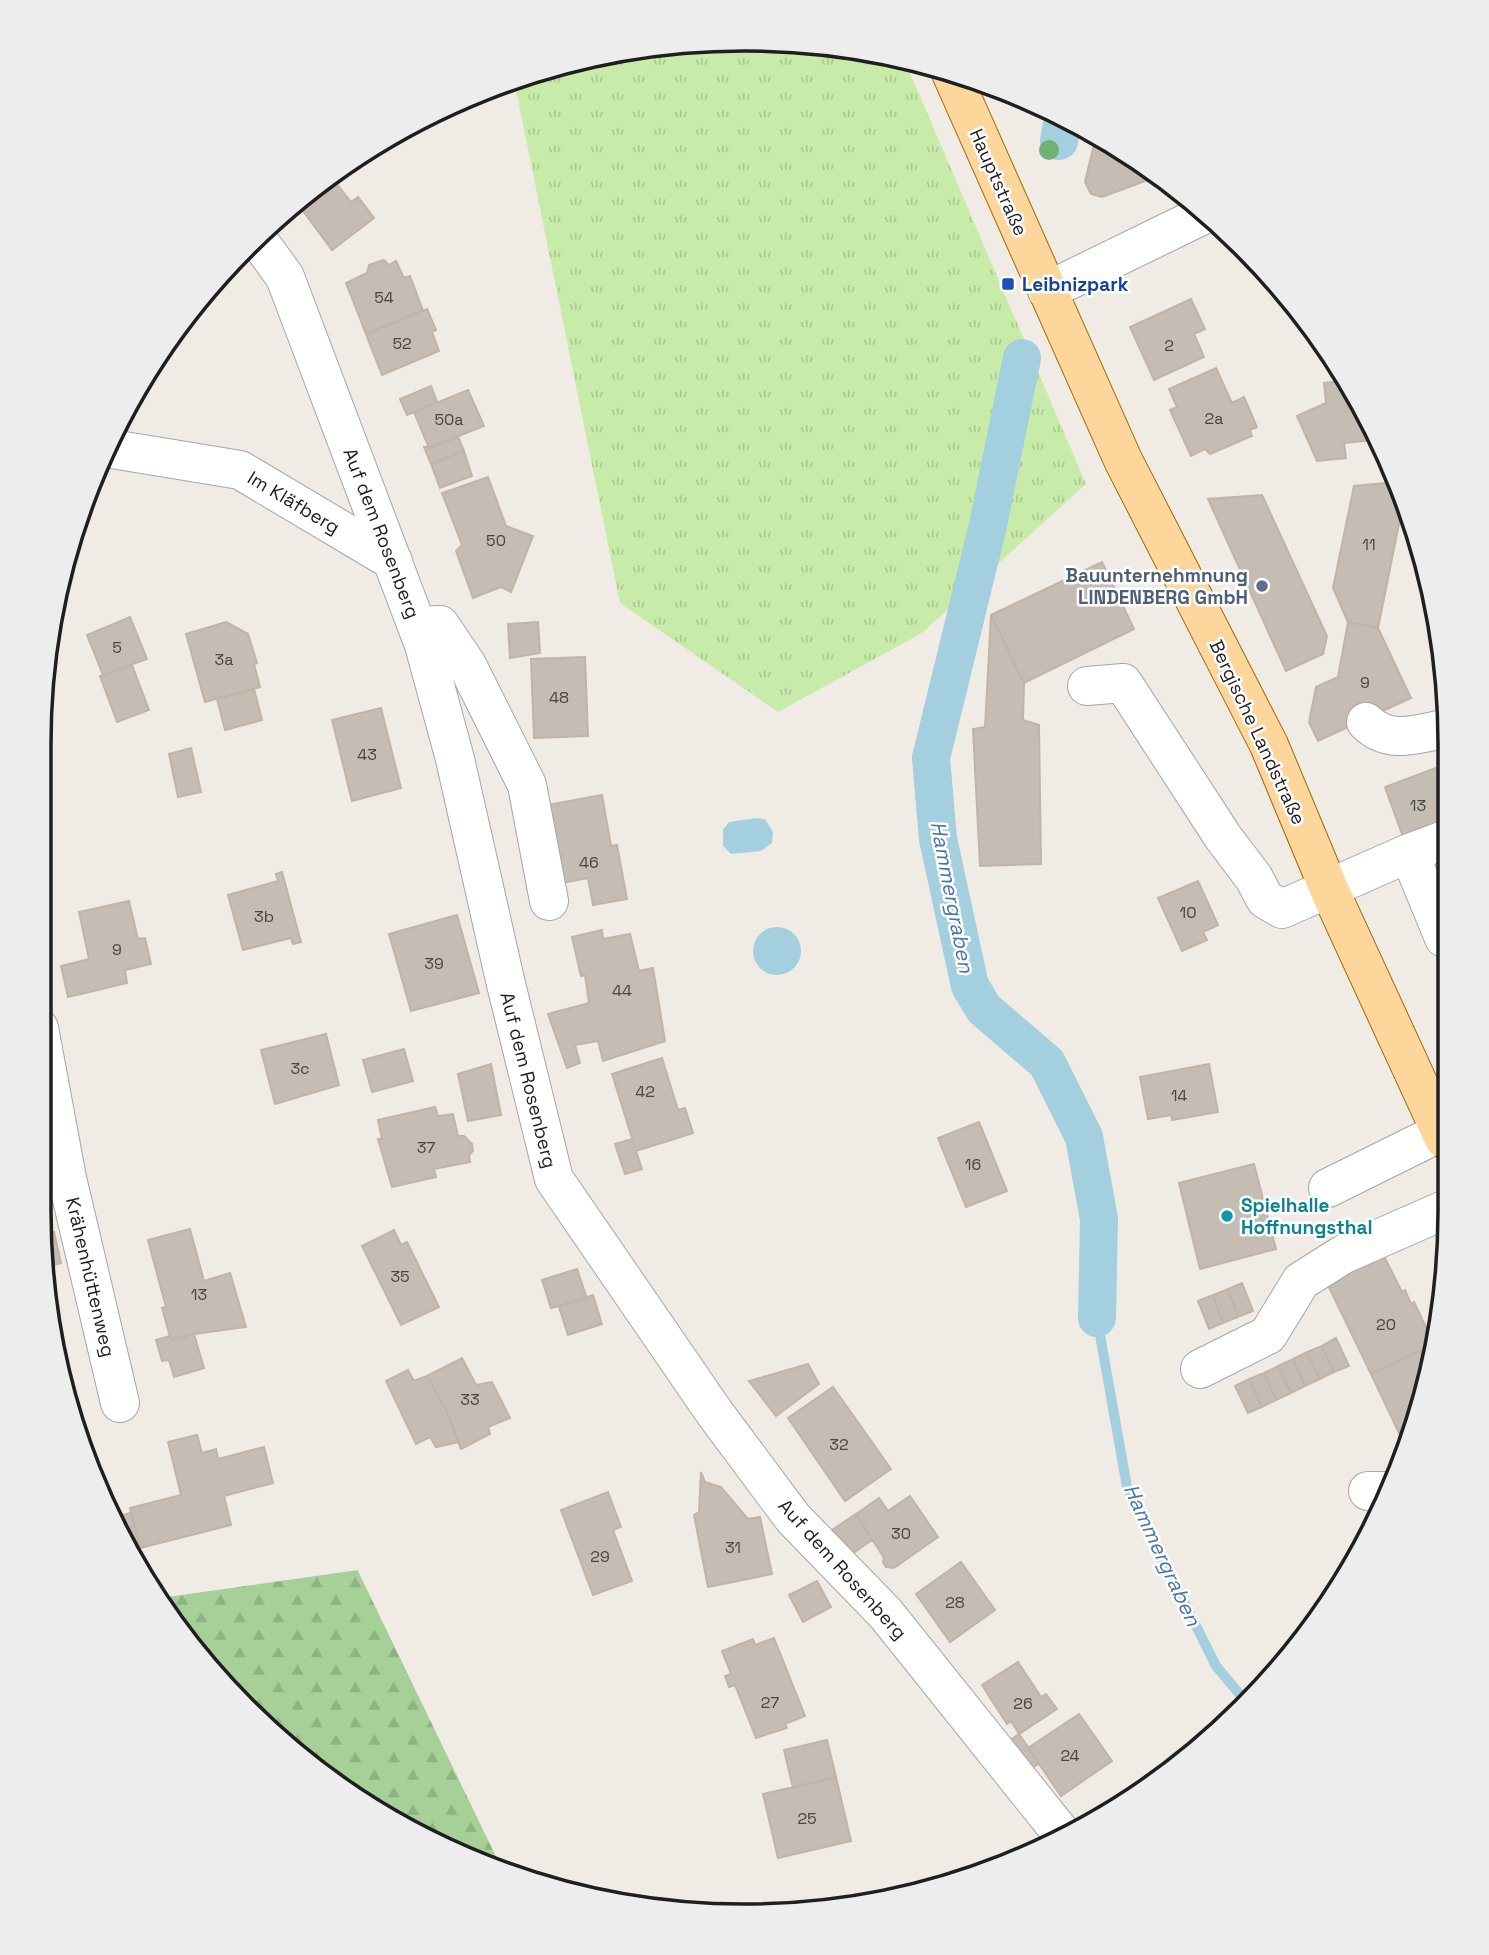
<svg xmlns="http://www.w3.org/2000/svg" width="1489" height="1955" font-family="'Space Grotesk',sans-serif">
  <defs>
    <pattern id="grass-tufts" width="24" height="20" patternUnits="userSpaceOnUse" patternTransform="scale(1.75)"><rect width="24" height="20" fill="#c8ebaa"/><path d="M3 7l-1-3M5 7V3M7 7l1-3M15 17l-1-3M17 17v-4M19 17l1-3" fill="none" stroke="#abc992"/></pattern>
    <pattern id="forest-firs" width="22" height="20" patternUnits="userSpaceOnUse" patternTransform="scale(1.75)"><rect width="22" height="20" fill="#a7d099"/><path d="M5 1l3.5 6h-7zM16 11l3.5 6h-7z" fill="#8fb283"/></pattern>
  </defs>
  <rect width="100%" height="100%" fill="#f0ece5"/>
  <!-- grass -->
  <path fill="url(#grass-tufts)" d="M745 39 883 52 904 59 1086 484 922 633 778 712 620 603 514 80 607 52Z"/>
  <!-- forest -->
  <path fill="url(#forest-firs)" d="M358 1570V1571L501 1867 392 1822 246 1710 160 1598Z"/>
  <!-- water -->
  <path fill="#a4cfde" d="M757 818 765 819 773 832 772 843 761 851 731 854 723 846V830L729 822Z
    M753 951a24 24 0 1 1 48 0a24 24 0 1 1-48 0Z"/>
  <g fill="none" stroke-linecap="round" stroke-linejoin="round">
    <!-- stream -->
    <path stroke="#a4cfde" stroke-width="10" d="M1097 1318 1127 1487 1216 1666 1248 1704"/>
    <!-- canal -->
    <path stroke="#a4cfde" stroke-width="38" d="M1059 141 1063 118
      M1022 358 988 525 931 758 938 839 970 986 984 1009 1047 1063 1084 1137 1099 1219 1097 1318"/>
  </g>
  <!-- building -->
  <path fill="#c5bcb4" stroke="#c2b3a7" stroke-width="2" d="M1096 136 1137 158 1159 176 1102 197 1091 194 1085 182Z
    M330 175 351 202 358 197 374 218 332 250 297 203Z
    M384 260 389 265 396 261 404 278 410 276 423 311 366 334 346 283 367 273 369 265Z
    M1191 299 1205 329 1194 334 1204 357 1154 380 1130 327Z
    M427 309 436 330 432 332 439 351 382 375 366 334Z
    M1216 368 1232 403 1244 397 1257 427 1250 430 1252 436 1210 454 1205 449 1191 456 1170 410 1177 407 1169 389Z
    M1344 378 1375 440 1344 443 1346 458 1317 461 1297 416 1326 403 1324 383 1345 381Z
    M431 386 437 402 407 415 400 399Z
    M468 390 484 426 429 448 414 412Z
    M458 437 464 451 431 464 424 447 429 446V448Z
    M464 451 472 476 440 488 431 464Z
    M488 477 506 526 533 536 511 592 501 587 473 598 456 551 462 545 442 493Z
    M1396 482 1404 499 1378 628 1348 622 1333 588 1354 486Z
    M1262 495 1327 636 1323 654 1286 671 1208 499Z
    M1102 562 1134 629 1024 683 991 615Z
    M991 615 1024 683 1023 720 1039 725 1041 864 980 866 973 729 985 727Z
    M130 617 147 659 103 675 87 635Z
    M226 622 248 634 257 663 254 664 260 687 205 702 186 634Z
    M538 622 540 653 510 658 508 624Z
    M1348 622 1378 628 1411 698 1318 741 1309 722 1316 687 1338 677Z
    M585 657 588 736 534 738 531 659Z
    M132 665 149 710 117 722 100 676Z
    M254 689 262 720 225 730 217 699Z
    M381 708 401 788 352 801 332 720Z
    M191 748 201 792 178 797 169 754Z
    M1444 765V822L1403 837 1385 787Z
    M602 795 611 846 617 845 627 899 593 905 588 878 562 883 548 805Z
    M282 872 301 942 293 944 291 938 243 950 228 895 278 881 276 874Z
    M1198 881 1218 925 1203 932 1207 940 1182 951 1158 898Z
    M129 901 138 939 145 938 151 964 125 970 127 983 68 997 61 966 89 959 79 912Z
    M457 915 479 993 411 1011 389 934Z
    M602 930 603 939 630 934 639 971 653 968 665 1041 603 1061 598 1041 575 1045 580 1063 567 1068 548 1014 589 1003 585 975 581 976 572 937Z
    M326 1034 339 1085 275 1104 261 1050Z
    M404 1049 413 1081 372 1092 363 1060Z
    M662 1058 678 1110 685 1108 693 1133 636 1151 612 1074Z
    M491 1064 501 1115 468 1121 458 1074Z
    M1209 1064 1218 1112 1172 1120 1171 1115 1148 1119 1140 1077Z
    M435 1107 438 1116 453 1114 458 1136H464L472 1144 473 1151 469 1155 470 1162 434 1169 436 1177 392 1187 378 1139H382L378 1120Z
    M979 1122 1007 1191 966 1207 938 1138Z
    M632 1139 642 1169 625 1174 615 1144Z
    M1254 1164 1276 1249 1200 1269 1179 1183Z
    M190 1229 204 1281 230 1273 246 1327 194 1334 171 1340 162 1308 166 1307 148 1240Z
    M394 1230 401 1245 407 1242 439 1307 401 1325 362 1246Z
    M54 1232 61 1263 46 1267 42 1235Z
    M1381 1250 1402 1292 1405 1290 1411 1304 1414 1302 1434 1344 1371 1374 1324 1277Z
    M577 1269 587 1298 551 1308 542 1280Z
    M1242 1283 1253 1311 1238 1317 1228 1289Z
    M1228 1289 1238 1317 1223 1323 1213 1295Z
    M593 1295 602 1324 568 1335 559 1307Z
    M1213 1295 1223 1323 1209 1329 1198 1301Z
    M194 1334 204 1368 174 1377 169 1360 162 1361 156 1340 170 1336 171 1340Z
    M1336 1338 1349 1366 1334 1372 1322 1346Z
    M1434 1344 1413 1438 1407 1450 1371 1374Z
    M1322 1346 1334 1372 1320 1379 1307 1352Z
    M1307 1352 1320 1379 1305 1386 1293 1359Z
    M462 1358 476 1385 492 1382 510 1418 488 1427 490 1434 461 1449 447 1412 427 1376Z
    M1293 1359 1305 1386 1291 1393 1278 1366Z
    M808 1364 819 1384 776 1416 749 1381Z
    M1278 1366 1291 1393 1276 1400 1264 1373Z
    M408 1370 414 1381 427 1376 447 1412 459 1442 436 1447 430 1437 416 1444 386 1381Z
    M1264 1373 1276 1400 1262 1407 1249 1379Z
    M1249 1379 1262 1407 1248 1413 1235 1386Z
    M833 1387 891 1469 845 1501 788 1418Z
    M197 1435 202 1453 216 1449 218 1459 264 1447 273 1483 224 1496 231 1525 140 1548 130 1508 181 1495 168 1442Z
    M701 1472 705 1482 721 1487 748 1519 760 1517 772 1574 708 1587 694 1515 699 1512Z
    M608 1492 621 1527 613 1530 632 1581 593 1595 561 1510Z
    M910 1496 938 1537 894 1568 886 1567 883 1562 884 1558 856 1514 879 1498 888 1511Z
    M131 1513 140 1548 128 1550 114 1517Z
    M856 1514 872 1540 852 1554 832 1530Z
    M961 1562 995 1610 950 1642 916 1594Z
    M817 1581 831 1607 803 1622 789 1595Z
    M774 1638 805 1716 785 1724 787 1728 756 1738 735 1685 729 1687 725 1676 731 1674 722 1651 753 1639 755 1645Z
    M1018 1662 1041 1697 1046 1694 1057 1709 1019 1734 1011 1721 1007 1724 982 1685Z
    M1079 1714 1112 1761 1061 1796 1028 1748Z
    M1019 1734 1039 1763 1024 1774 1003 1745Z
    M827 1740 836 1777 793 1788 784 1750Z
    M836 1777 851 1841 778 1858 763 1794Z"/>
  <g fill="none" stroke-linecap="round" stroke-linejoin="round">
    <defs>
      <path id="minor" d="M256 237 285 277 424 645 455 759 505 980 554 1179 714 1412 793 1518 886 1614 1062 1834
        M1047 291 1205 214
        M106 448 240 470 393 561
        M418 626 440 625 467 665 527 785 549 901
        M1087 686 1123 683 1223 837 1254 878 1265 899 1282 909 1409 853 1444 840
        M1366 722C1389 745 1417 734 1444 729
        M1409 853 1444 938
        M39 1028 67 1178 120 1403
        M1328 1188 1441 1132
        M1200 1369 1268 1335 1301 1281 1344 1254 1444 1210
        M1368 1491H1387"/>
      <path id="major" d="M951 73 1123 460 1269 745 1329 889 1444 1139"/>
    </defs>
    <!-- minor casing -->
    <use href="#minor" stroke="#a6a6a6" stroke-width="40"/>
    <!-- major casing -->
    <use href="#major" stroke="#9a6b00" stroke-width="40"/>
    <!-- minor -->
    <use href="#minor" stroke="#fff" stroke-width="38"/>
    <!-- major -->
    <use href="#major" stroke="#fdd69c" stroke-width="38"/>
  </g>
  <!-- trees -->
  <circle fill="#72b174" cx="1049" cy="150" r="10"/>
  <!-- markers -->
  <rect fill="#1a4fb4" stroke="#fff" stroke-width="2.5" x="1001" y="277" width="14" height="14" rx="3.5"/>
  <circle fill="#5c6f8a" stroke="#fff" stroke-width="2.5" cx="1262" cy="586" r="7"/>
  <circle fill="#0f9aa8" stroke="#fff" stroke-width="2.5" cx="1227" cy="1216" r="7"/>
  <g text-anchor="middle" stroke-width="5" stroke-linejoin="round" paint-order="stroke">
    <!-- number labels -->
    <g font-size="16" fill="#484644">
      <text x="384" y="303">54</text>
      <text x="402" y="349">52</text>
      <text x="1169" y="351">2</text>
      <text x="1214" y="424">2a</text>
      <text x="449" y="425">50a</text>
      <text x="496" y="546">50</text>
      <text x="1369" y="550">11</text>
      <text x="117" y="653">5</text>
      <text x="224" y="665">3a</text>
      <text x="1365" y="688">9</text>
      <text x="559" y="703">48</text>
      <text x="367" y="760">43</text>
      <text x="1418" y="811">13</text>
      <text x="589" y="868">46</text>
      <text x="1188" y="918">10</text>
      <text x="264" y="922">3b</text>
      <text x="117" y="955">9</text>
      <text x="434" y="969">39</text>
      <text x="622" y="996">44</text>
      <text x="300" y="1074">3c</text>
      <text x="645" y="1097">42</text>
      <text x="1179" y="1101">14</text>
      <text x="426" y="1153">37</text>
      <text x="973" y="1170">16</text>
      <text x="400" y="1282">35</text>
      <text x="199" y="1300">13</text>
      <text x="1386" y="1330">20</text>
      <text x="470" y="1405">33</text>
      <text x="839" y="1450">32</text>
      <text x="901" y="1539">30</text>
      <text x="733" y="1553">31</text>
      <text x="600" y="1562">29</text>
      <text x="955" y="1608">28</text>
      <text x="770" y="1708">27</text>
      <text x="1023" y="1709">26</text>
      <text x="1070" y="1761">24</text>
      <text x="807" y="1824">25</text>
    </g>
    <!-- street labels -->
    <g font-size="19" fill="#1f1f1f" stroke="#fff">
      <text transform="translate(999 182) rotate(66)" y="7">Hauptstraße</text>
      <text transform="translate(294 502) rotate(31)" y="7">Im Kläfberg</text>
      <text transform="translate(382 533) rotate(69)" y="7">Auf dem Rosenberg</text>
      <text transform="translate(1258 732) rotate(65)" y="7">Bergische Landstraße</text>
      <text transform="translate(529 1080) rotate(76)" y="7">Auf dem Rosenberg</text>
      <text transform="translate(91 1277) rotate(77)" y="7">Krähenhüttenweg</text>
      <text transform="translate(843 1569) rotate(48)" y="7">Auf dem Rosenberg</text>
    </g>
    <!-- transit labels -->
    <g font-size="19" font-weight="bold" fill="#164399" stroke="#fff" text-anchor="start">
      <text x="1022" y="291">Leibnizpark</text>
    </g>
    <!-- service labels -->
    <g font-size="19" font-weight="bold" fill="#4e5e75" stroke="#fff" text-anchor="end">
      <text x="1248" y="582">Bauunternehmnung<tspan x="1248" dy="22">LINDENBERG GmbH</tspan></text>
    </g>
    <!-- culture labels -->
    <g font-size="19" font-weight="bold" fill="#0d838f" stroke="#fff" text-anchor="start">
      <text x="1241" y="1212">Spielhalle<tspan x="1241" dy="22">Hoffnungsthal</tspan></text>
    </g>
    <!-- water labels -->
    <g font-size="21" font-style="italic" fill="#4675a8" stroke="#fff">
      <text transform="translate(952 897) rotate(79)" y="7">Hammergraben</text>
      <text transform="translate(1162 1555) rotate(65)" y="7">Hammergraben</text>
    </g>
  </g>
  <!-- crop -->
  <path d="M0 0H1489V1955H0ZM744 51H745A693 693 0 0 1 1438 744V1211A693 693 0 0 1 745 1904H744A693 693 0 0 1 51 1211V744A693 693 0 0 1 744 51Z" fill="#ededed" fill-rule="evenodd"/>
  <path fill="none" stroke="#1f1f1f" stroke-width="3.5" d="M744 51H745A693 693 0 0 1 1438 744V1211A693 693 0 0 1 745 1904H744A693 693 0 0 1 51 1211V744A693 693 0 0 1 744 51Z"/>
</svg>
